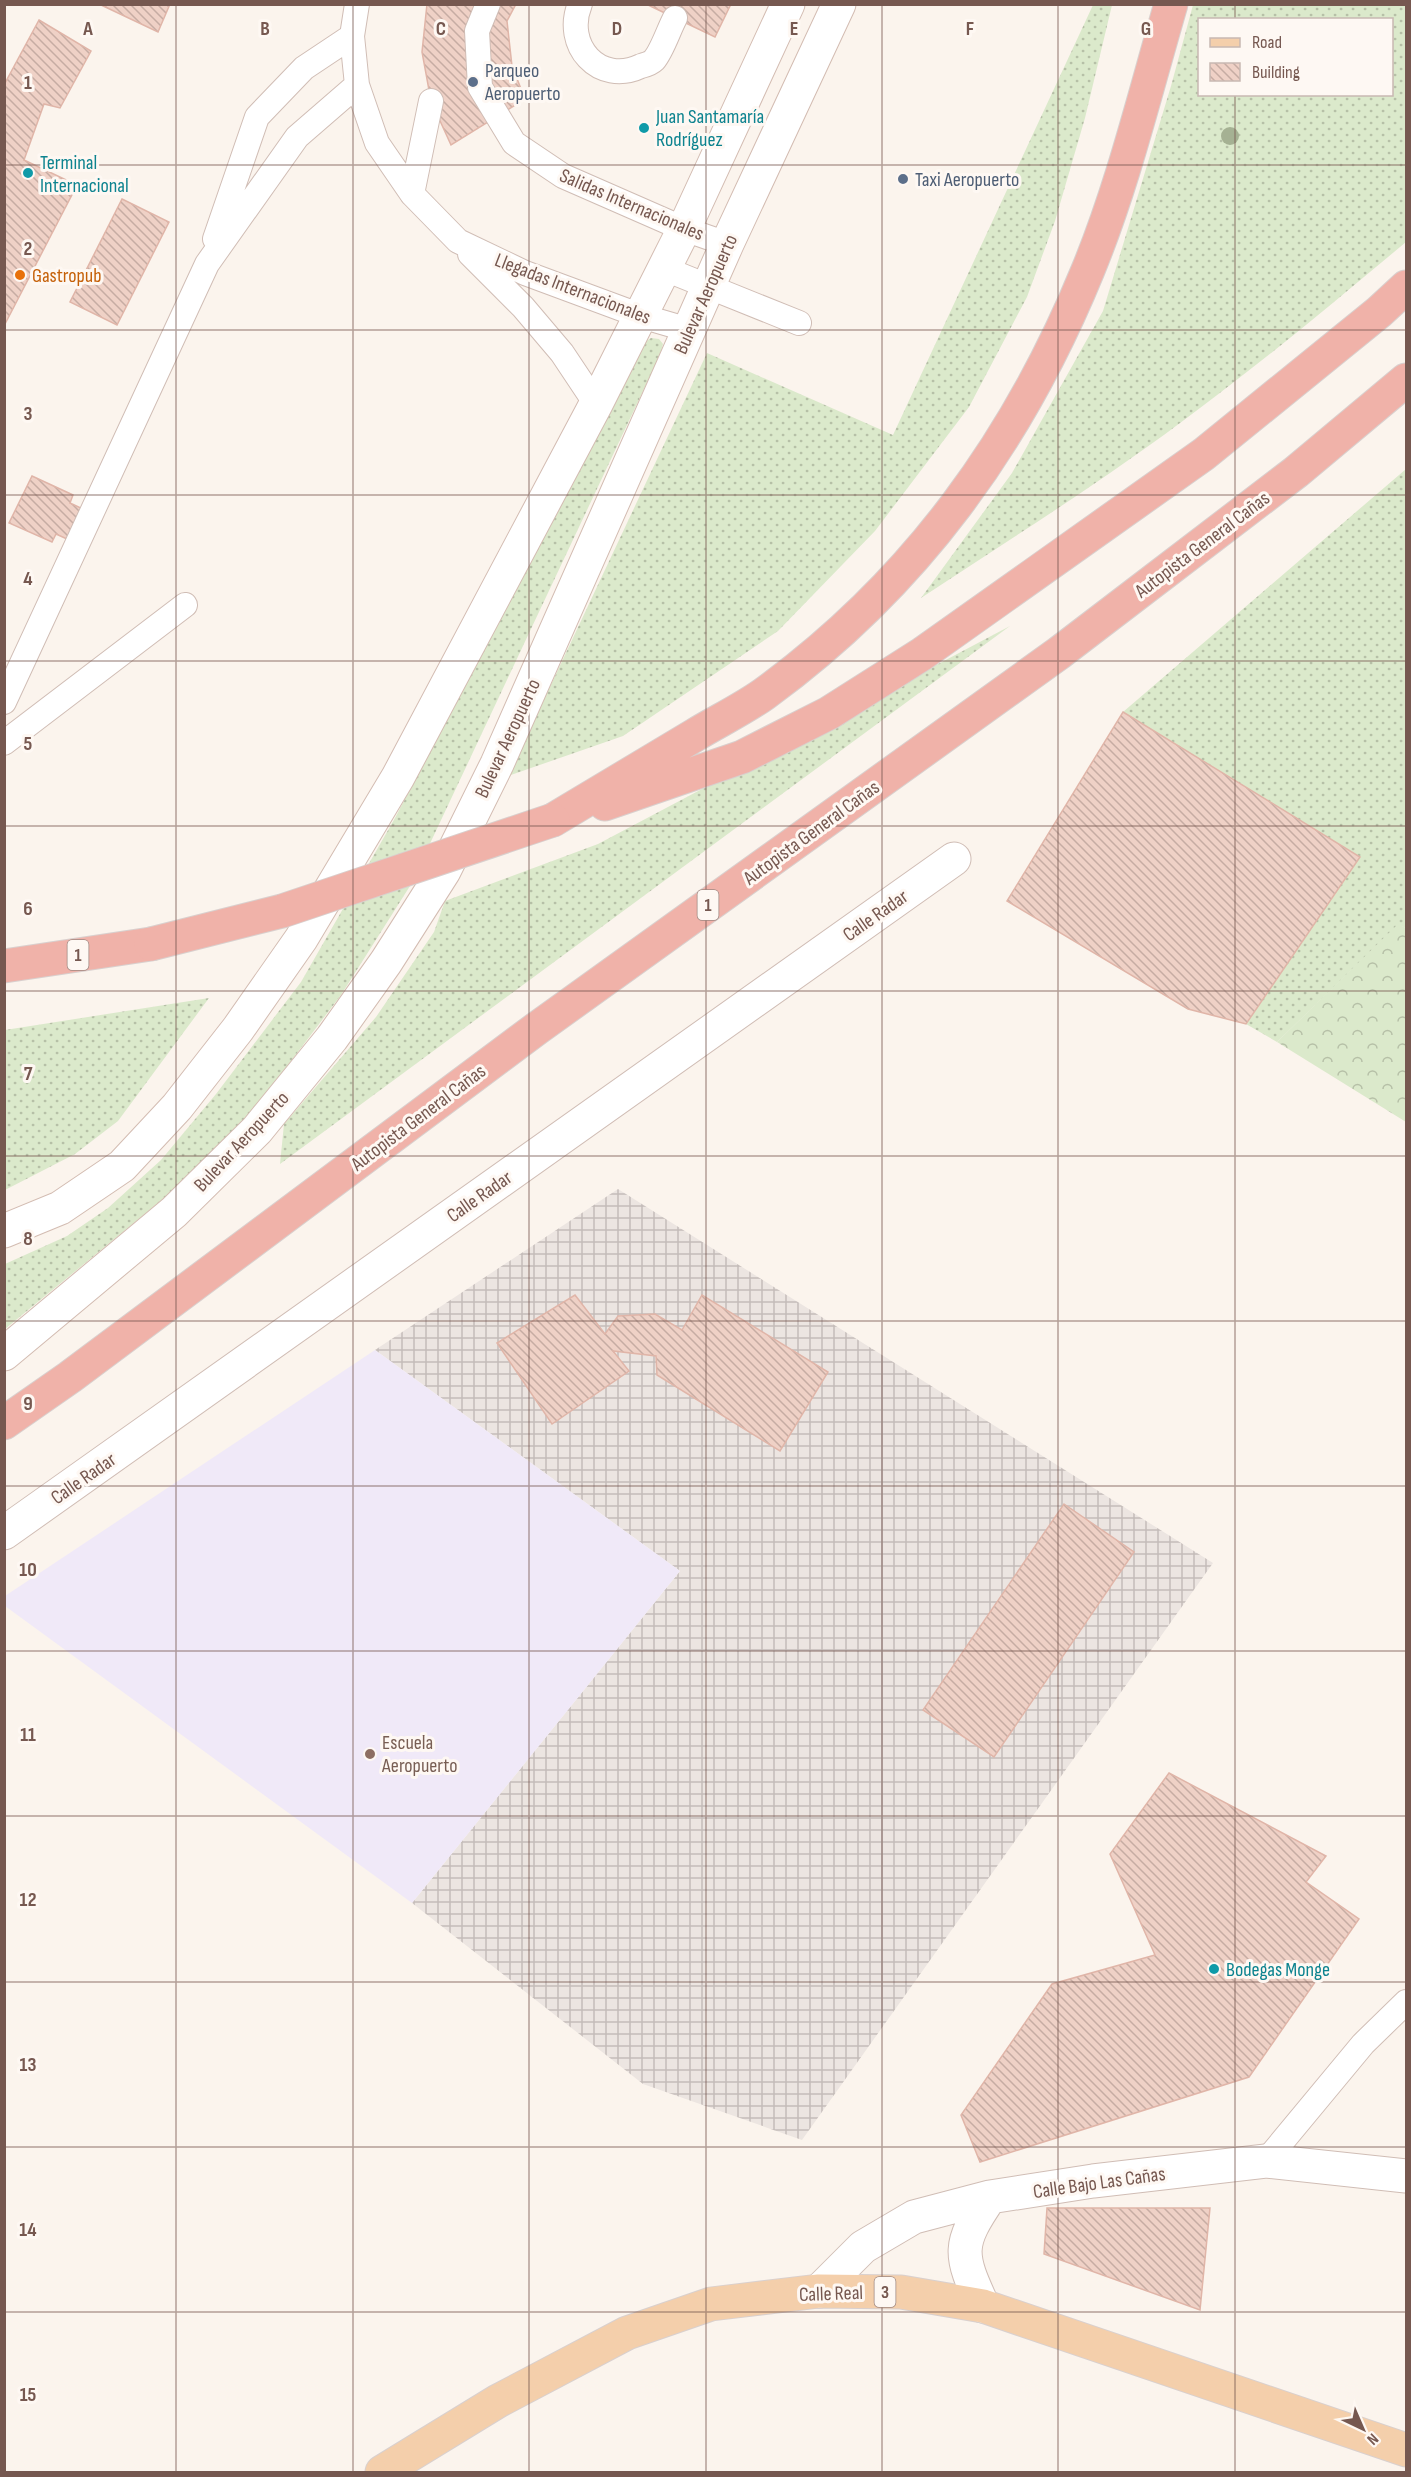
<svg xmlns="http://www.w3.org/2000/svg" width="1411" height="2477" font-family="'Sofia Sans Condensed',sans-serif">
  <defs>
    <pattern id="industrial-grid" width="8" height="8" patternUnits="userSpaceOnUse" patternTransform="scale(1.5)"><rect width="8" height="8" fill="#ece5e1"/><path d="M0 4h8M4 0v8" fill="none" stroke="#c4bcb9"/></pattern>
    <pattern id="grass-dots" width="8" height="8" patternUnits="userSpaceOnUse" patternTransform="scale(1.5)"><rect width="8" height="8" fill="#dbe9cb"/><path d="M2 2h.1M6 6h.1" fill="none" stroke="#b6c0a7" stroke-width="1.8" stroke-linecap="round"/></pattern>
    <pattern id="forest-crowns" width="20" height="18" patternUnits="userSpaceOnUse" patternTransform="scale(1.5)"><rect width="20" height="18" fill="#dbe9cb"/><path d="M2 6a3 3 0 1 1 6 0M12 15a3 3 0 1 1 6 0" fill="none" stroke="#b6c0a7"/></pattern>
    <pattern id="building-back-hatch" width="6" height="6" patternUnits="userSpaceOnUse" patternTransform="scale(1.5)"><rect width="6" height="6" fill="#efd1c6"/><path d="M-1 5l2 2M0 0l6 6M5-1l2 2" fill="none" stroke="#c6aca3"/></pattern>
  </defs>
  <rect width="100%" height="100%" fill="#fbf4ed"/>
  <!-- industrial -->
  <path fill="url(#industrial-grid)" d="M618 1189 1213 1563 802 2140 643 2084 412 1903 680 1571 375 1350Z"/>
  <!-- education -->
  <path fill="#f0e9f8" d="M375 1350 680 1571 412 1903 5 1606V1596Z"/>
  <!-- grass -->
  <path fill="url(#grass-dots)" fill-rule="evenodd" d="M1093 5H1112L1085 118 1055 221 1027 297 969 407 875 531 778 631 623 736 508 776 707 353 893 435Z
    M1193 5H1406V242C1339 298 1271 355 1200 408 1111 476 1015 536 921 598L1012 473 1103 311 1171 86ZM1200 20H1392V94H1200Z
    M651 338 659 339 663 344 660 355 410 886 341 995 257 1106 197 1171 5 1329V1264L67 1236 108 1208 161 1160 216 1094 301 982 395 818 643 343Z
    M1406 469V928L1398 925 1277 1042 1246 1024 1359 857 1123 712Z
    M1010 626 280 1164 284 1124 376 1017 434 932 445 901 598 844Z
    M209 998 118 1121 75 1154 5 1190V1030Z"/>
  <!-- forest -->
  <path fill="url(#forest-crowns)" d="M1398 924 1406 928V1122L1277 1042Z"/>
  <!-- building -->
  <path fill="url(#building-back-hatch)" stroke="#e0b5a8" stroke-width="1.5" d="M99 4H170L158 32Z
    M427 4H516L507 21 512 66 525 99 451 145 431 101 422 52Z
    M646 4H731L715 37Z
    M39 20 91 51 60 108 44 104 24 160 77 185 4 326V85Z
    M122 199 169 222 117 325 70 302Z
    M32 476 73 495 70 503 81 508 67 539 56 534 52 542 9 523Z
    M1123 712 1360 857 1246 1024 1188 1009 1007 901Z
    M575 1295 605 1334 618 1316 655 1314 682 1330 702 1295 828 1372 780 1451 657 1375 656 1356 613 1351 629 1371 552 1424 497 1343Z
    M1064 1504 1134 1552 994 1757 923 1710Z
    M1169 1773 1326 1856 1306 1882 1359 1919 1249 2077 980 2162 961 2115 1052 1984 1155 1955 1110 1854Z
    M1047 2208H1210L1200 2310 1044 2254Z"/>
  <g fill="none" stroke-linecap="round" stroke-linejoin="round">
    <defs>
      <path id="lane" d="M357 4 352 36 357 85 377 143 412 194 458 241 525 273 641 316 689 330
        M488 4 477 31 480 87 514 143 563 176 684 229 727 244
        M580 4C563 45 599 86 641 66 645 65 651 63 654 60 662 51 669 29 675 18
        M412 194 431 101
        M215 239 257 117 304 68 352 36
        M470 254 523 307 562 353 596 404
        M665 269 799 323
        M4 702 207 264 297 137 357 85
        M4 743 185 605
        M1266 2161 1363 2044 1406 2002"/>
      <path id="street" d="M4 1533 954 859
        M819 2291 863 2247 914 2217 990 2197 1093 2181 1266 2161 1406 2176
        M983 2306C959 2254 957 2245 990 2197"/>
      <path id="secondary" d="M4 1231 60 1208 122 1166 177 1107 238 1029 301 939 398 777 596 404 684 229 788 4
        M4 1354 174 1212 257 1130 332 1038 386 962 444 871 497 764 727 244 839 4"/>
      <path id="primary" d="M382 2472 498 2401 627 2333 711 2304 819 2291 901 2292 983 2306 1406 2450"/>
      <path id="highway" d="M605 804 742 757 829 713 922 654 1204 454 1379 312 1406 287
        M553 820C600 792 648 763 695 735 718 721 743 709 764 694 915 584 1018 441 1088 270 1123 185 1145 93 1171 4
        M4 966 151 944
        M4 1423 70 1377 536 1029 1059 653 1296 472 1406 380"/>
    </defs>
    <!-- lane casing -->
    <use href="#lane" stroke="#d0bdb5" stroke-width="26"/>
    <!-- street casing -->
    <use href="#street" stroke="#d0bdb5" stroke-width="35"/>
    <!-- secondary casing -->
    <use href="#secondary" stroke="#d3bcb2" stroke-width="35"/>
    <!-- primary casing -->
    <use href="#primary" stroke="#d9d0ce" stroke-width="35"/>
    <!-- highway casing -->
    <use href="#highway" stroke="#d9d0ce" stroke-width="35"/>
    <!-- lane -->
    <use href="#lane" stroke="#fff" stroke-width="24"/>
    <!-- street -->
    <use href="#street" stroke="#fff" stroke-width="33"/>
    <!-- secondary -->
    <use href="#secondary" stroke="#fff" stroke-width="33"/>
    <!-- primary -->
    <use href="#primary" stroke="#f4cfab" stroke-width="33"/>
    <!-- highway -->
    <use href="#highway" stroke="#f0b2a9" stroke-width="33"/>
    <defs>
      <path id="highway-bridge" d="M151 944 282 911 553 820"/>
    </defs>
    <!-- highway-bridge casing -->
    <use href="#highway-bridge" stroke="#d9d0ce" stroke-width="35" stroke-linecap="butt"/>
    <!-- highway-bridge -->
    <use href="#highway-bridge" stroke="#f0b2a9" stroke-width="33"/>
  </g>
  <!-- trees -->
  <circle fill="#a5b193" cx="1230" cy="136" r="9"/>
  <!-- grid -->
  <path fill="none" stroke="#765850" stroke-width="1.5" stroke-opacity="0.55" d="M176 4V2472M353 4V2472M529 4V2472M706 4V2472M882 4V2472M1058 4V2472M1235 4V20M1235 94V2472M4 165H1406M4 330H1406M4 495H1406M4 661H1406M4 826H1406M4 991H1406M4 1156H1406M4 1321H1406M4 1486H1406M4 1651H1406M4 1816H1406M4 1982H1406M4 2147H1406M4 2312H1406"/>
  <!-- markers -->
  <g fill="#5c6f8a" stroke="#fef8f3" stroke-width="2">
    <circle cx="473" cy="82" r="6"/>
    <circle cx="903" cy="179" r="6"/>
  </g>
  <g fill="#0f9aa8" stroke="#fef8f3" stroke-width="2">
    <circle cx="644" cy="128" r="6"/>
    <circle cx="28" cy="173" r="6"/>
    <circle cx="1214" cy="1969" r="6"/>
  </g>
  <circle fill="#e8710a" stroke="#fef8f3" stroke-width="2" cx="20" cy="275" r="6"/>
  <circle fill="#8d6e63" stroke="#fef8f3" stroke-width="2" cx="370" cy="1754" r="6"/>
  <g text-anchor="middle" stroke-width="6" stroke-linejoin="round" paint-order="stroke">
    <!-- shield labels -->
    <g fill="#fef8f3" stroke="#9f8881" stroke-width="1.5">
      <rect x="697.5" y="890" width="21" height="30" rx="4.5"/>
      <rect x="67.5" y="940" width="21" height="30" rx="4.5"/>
      <rect x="874.5" y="2277" width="21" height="30" rx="4.5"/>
    </g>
    <g font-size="18" font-weight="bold" fill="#765850">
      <text x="708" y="911">1</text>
      <text x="78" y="961">1</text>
      <text x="885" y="2298">3</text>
    </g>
    <!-- service labels -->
    <g font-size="20" fill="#4e5e75" stroke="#fef8f3" text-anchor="start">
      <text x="485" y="77">Parqueo<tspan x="485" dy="23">Aeropuerto</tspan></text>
      <text x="915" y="186">Taxi Aeropuerto</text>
    </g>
    <!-- culture labels -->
    <g font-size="20" fill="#0d838f" stroke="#fef8f3" text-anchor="start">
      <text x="656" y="123">Juan Santamaría<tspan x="656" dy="23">Rodríguez</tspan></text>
      <text x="40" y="169">Terminal<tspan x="40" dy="23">Internacional</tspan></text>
      <text x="1226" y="1976">Bodegas Monge</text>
    </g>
    <!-- street labels -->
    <g font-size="20" fill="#765850" stroke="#fef8f3">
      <text transform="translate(632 204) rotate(23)" y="7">Salidas Internacionales</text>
      <text transform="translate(573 288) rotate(21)" y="7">Llegadas Internacionales</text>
      <text transform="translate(705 294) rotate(-66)" y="7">Bulevar Aeropuerto</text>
      <text transform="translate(1202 544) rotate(-37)" y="7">Autopista General Cañas</text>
      <text transform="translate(507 738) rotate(-65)" y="7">Bulevar Aeropuerto</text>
      <text transform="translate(811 832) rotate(-36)" y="7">Autopista General Cañas</text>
      <text transform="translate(875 915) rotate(-35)" y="7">Calle Radar</text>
      <text transform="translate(418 1117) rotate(-37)" y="7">Autopista General Cañas</text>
      <text transform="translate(241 1141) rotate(-47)" y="7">Bulevar Aeropuerto</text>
      <text transform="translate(479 1196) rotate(-35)" y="7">Calle Radar</text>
      <text transform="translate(83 1478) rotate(-35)" y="7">Calle Radar</text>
      <text transform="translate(1099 2182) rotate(-8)" y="7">Calle Bajo Las Cañas</text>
      <text transform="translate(831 2293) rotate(-2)" y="7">Calle Real</text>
    </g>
    <!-- food labels -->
    <g font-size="20" fill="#c56008" stroke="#fef8f3" text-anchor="start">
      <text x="32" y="282">Gastropub</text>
    </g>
    <!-- education labels -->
    <g font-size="20" fill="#785e54" stroke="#fef8f3" text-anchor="start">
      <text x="382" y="1749">Escuela<tspan x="382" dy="23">Aeropuerto</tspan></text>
    </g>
  </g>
  <g font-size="20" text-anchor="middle" font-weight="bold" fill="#765850" stroke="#fef8f3" stroke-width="6" stroke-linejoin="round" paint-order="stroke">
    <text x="88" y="35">A</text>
    <text x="265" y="35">B</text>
    <text x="441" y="35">C</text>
    <text x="617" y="35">D</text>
    <text x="794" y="35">E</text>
    <text x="970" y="35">F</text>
    <text x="1146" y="35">G</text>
    <text x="28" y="89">1</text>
    <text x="28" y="255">2</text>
    <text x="28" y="420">3</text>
    <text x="28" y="585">4</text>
    <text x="28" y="750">5</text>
    <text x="28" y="915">6</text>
    <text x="28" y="1080">7</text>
    <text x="28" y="1245">8</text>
    <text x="28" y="1410">9</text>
    <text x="28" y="1576">10</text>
    <text x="28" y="1741">11</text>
    <text x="28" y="1906">12</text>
    <text x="28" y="2071">13</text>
    <text x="28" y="2236">14</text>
    <text x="28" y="2401">15</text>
  </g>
  <!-- border -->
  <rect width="1411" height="2477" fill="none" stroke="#765850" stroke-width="12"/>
  <!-- legend -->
  <rect x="1198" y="18" width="195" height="78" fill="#fef8f3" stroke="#c8b8b2" stroke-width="1.5"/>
  <rect x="1210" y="38" width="30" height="9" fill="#f4cfab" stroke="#c8b8b2" stroke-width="1.5"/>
  <text x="1252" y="48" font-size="18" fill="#765850">Road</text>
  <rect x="1210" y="63" width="30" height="18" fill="url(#building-back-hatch)" stroke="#c8b8b2" stroke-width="1.5"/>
  <text x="1252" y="78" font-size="18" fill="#765850">Building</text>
  <!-- north arrow -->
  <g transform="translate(1363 2429) rotate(136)" stroke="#fef8f3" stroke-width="4.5" paint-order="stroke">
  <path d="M0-4.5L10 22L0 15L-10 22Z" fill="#765850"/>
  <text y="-9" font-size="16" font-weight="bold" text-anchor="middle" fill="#765850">N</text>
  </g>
</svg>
